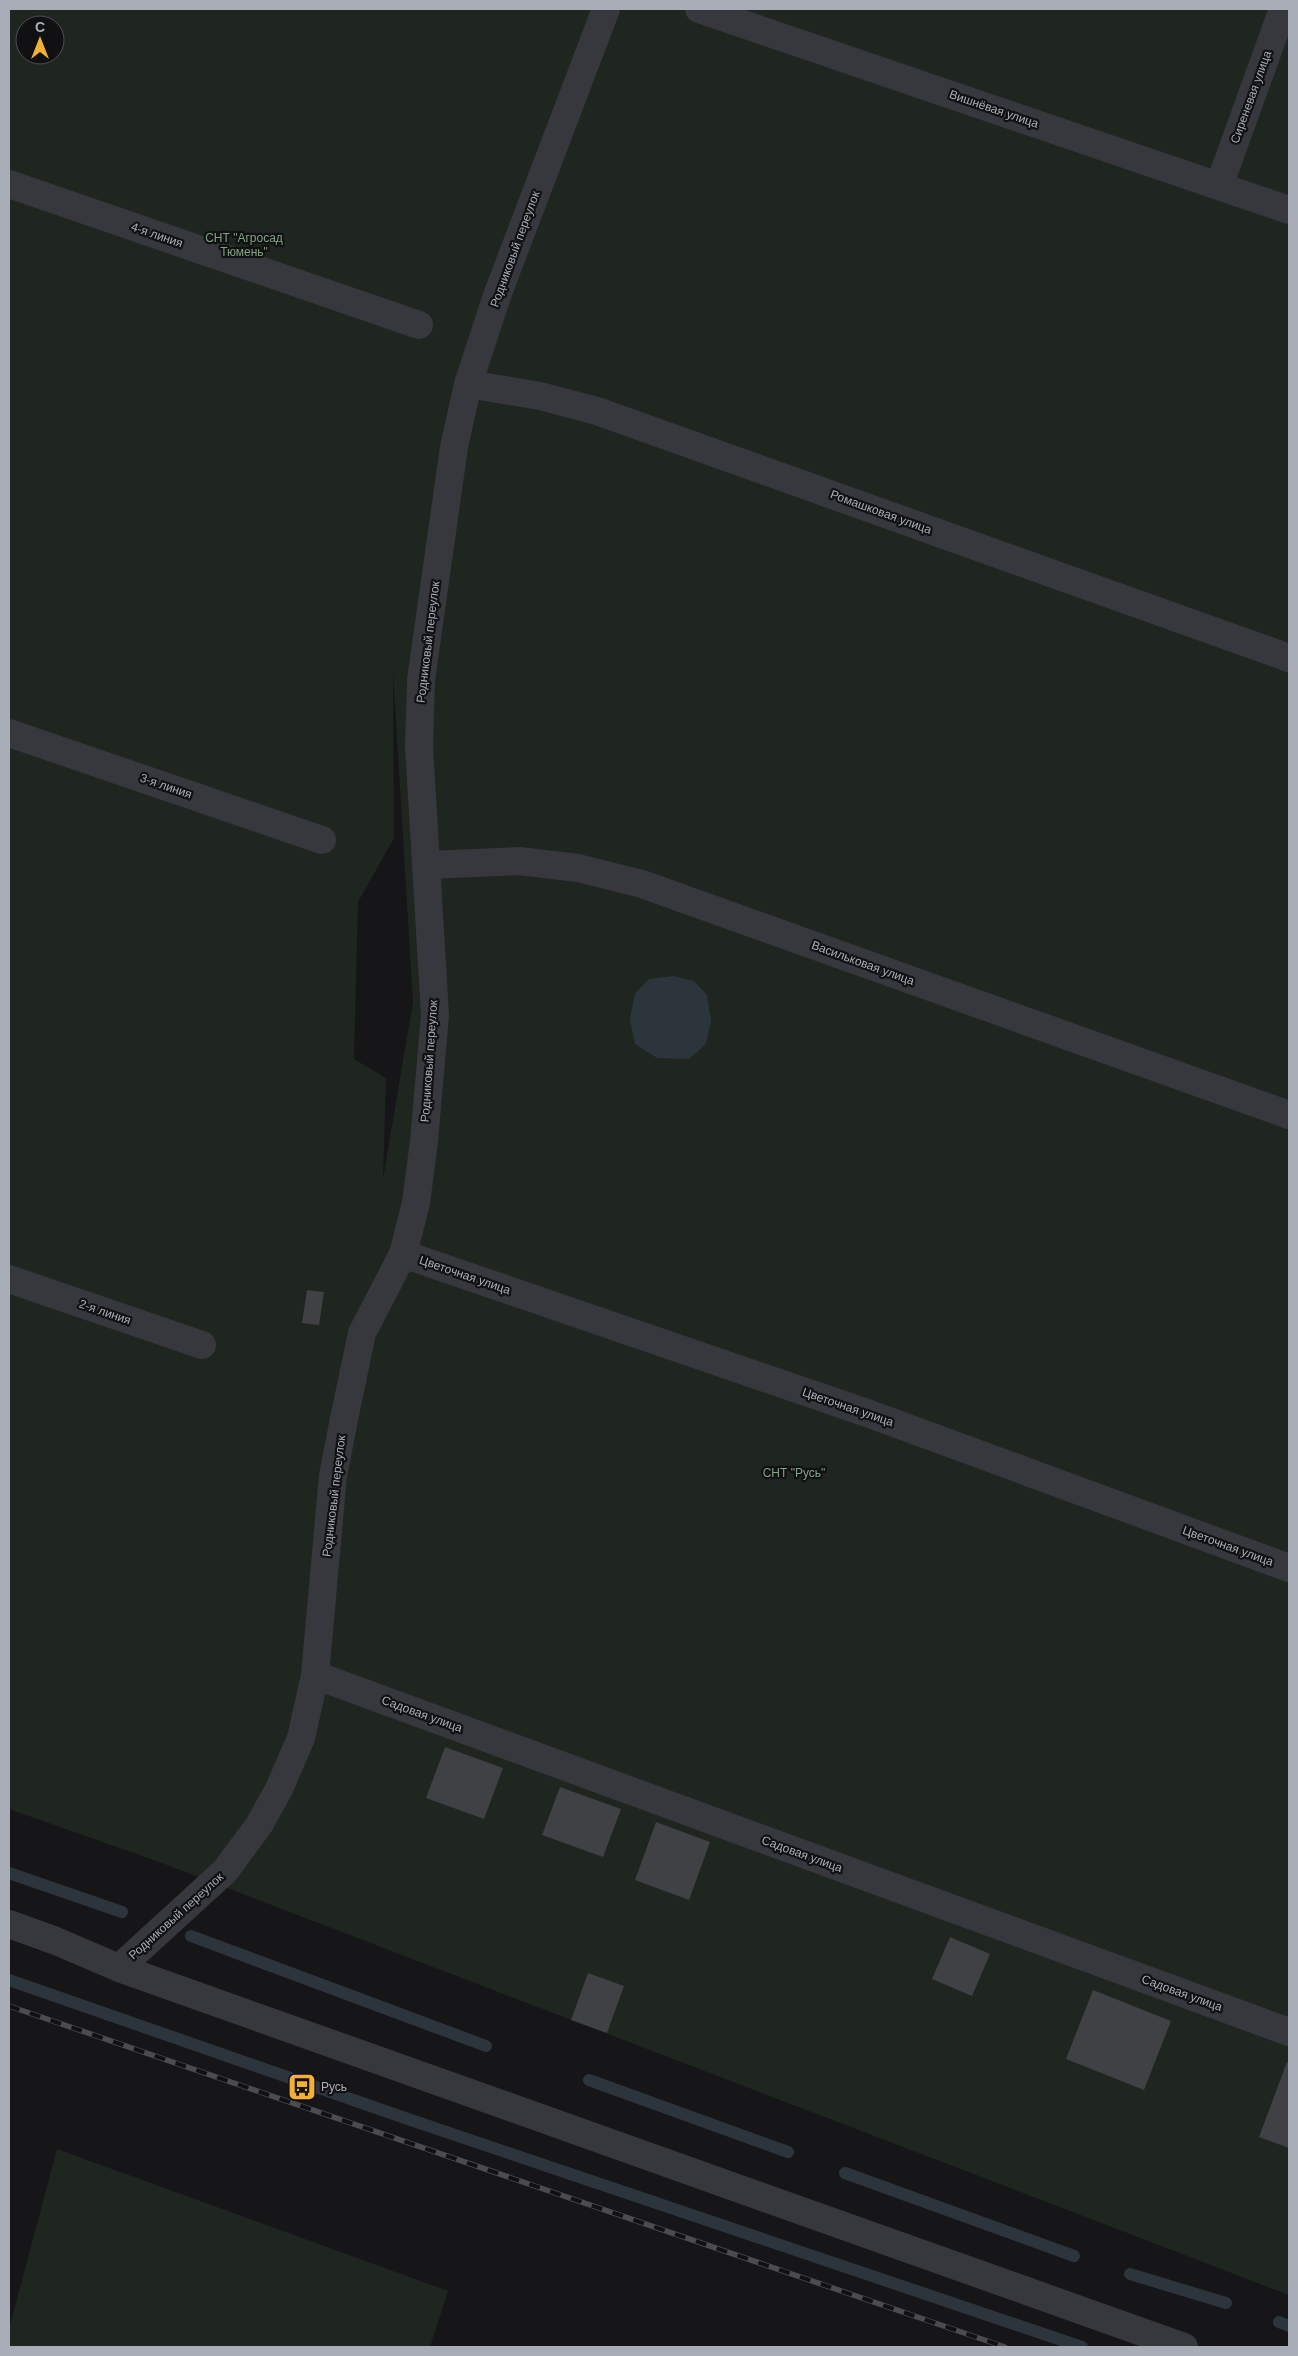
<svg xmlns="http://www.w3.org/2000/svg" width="1298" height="2356" font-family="Helvetica,sans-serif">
  <rect width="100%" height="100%" fill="#161618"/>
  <!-- green -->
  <path fill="#1e261f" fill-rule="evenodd" d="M9 9H1289V2295L162 1863 9 1809ZM25 25H55V55H25ZM393 673 413 1002 383 1179 386 1078 354 1059 358 902 394 838Z
    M57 2149 448 2291 430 2347H9V2329Z"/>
  <!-- water -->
  <path fill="#2c353c" d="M674 976 694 981 707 995 711 1021 706 1044 689 1059 657 1058 635 1044 630 1019 635 994 649 979Z"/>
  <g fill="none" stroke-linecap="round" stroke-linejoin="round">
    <!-- stream -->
    <path stroke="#2c353c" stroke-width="12" d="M9 1873 122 1912
      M191 1936 486 2046
      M9 1980 405 2118 1082 2347
      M589 2080 788 2152
      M845 2173 1074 2256
      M1130 2274 1226 2303
      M1279 2322 1289 2326"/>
  </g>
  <!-- building -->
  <path fill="#404145" d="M307 1290 324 1292 319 1325 302 1323Z
    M445 1747 503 1768 484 1819 426 1798Z
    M560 1787 621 1809 603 1857 542 1835Z
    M656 1822 710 1842 689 1900 635 1880Z
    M950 1937 990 1954 972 1996 932 1979Z
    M588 1973 624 1986 607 2033 571 2020Z
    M1093 1990 1171 2021 1144 2090 1066 2059Z
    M1287 2062 1289 2063V2148L1259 2137Z"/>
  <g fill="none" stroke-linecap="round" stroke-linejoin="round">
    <!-- street -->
    <path stroke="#37383d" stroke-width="28" d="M699 9 1289 210
      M9 184 419 325
      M1219 186 1283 9
      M468 384 540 396 597 411 1289 658
      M9 733 322 840
      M427 865 519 861 578 868 642 884 1289 1115
      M403 1254 867 1413 1289 1568
      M9 1279 202 1345
      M315 1675 1289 2032
      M9 1924 56 1941 119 1968 1184 2347
      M119 1968 225 1871 259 1825 279 1789 301 1738 315 1675 333 1476 344 1419 362 1333 403 1254 416 1203 424 1141 435 1015 419 746 421 680 454 447 468 384 498 293 606 9"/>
    <defs>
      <path id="rail" d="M9 2006 1005 2347"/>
    </defs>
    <!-- rail casing -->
    <use href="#rail" stroke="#4a4c52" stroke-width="5.5"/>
    <!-- rail -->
    <use href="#rail" stroke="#111113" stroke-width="4" stroke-dasharray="11" stroke-linecap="butt"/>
  </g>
  <!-- icons -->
  <defs>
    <symbol id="bus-square" viewBox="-11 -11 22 22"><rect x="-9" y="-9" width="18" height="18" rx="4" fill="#f2b134" stroke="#111113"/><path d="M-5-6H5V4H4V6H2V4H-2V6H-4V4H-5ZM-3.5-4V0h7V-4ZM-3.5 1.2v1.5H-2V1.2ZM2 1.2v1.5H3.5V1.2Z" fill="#111"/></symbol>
  </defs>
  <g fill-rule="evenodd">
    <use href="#bus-square" x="286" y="2071" width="32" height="32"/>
  </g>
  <g text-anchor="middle" stroke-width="4.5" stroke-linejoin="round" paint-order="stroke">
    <!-- street labels -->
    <g font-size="12" fill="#a8adb8" stroke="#111113">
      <text transform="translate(1251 97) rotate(-70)" y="4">Сиреневая улица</text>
      <text transform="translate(994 109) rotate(19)" y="4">Вишнёвая улица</text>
      <text transform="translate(157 235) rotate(19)" y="4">4-я линия</text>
      <text transform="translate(515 249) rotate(-70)" y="4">Родниковый переулок</text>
      <text transform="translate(881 512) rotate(20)" y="4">Ромашковая улица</text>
      <text transform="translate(428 642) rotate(-83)" y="4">Родниковый переулок</text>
      <text transform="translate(166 786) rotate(19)" y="4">3-я линия</text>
      <text transform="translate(863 963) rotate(20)" y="4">Васильковая улица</text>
      <text transform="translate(429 1061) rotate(-86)" y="4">Родниковый переулок</text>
      <text transform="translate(465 1275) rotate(19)" y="4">Цветочная улица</text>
      <text transform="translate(105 1312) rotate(19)" y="4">2-я линия</text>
      <text transform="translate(848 1407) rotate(19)" y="4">Цветочная улица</text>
      <text transform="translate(334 1496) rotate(-83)" y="4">Родниковый переулок</text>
      <text transform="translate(1228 1546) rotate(20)" y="4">Цветочная улица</text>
      <text transform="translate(422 1714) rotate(20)" y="4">Садовая улица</text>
      <text transform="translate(802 1854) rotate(20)" y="4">Садовая улица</text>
      <text transform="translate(176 1916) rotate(-42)" y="4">Родниковый переулок</text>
      <text transform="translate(1182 1993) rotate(20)" y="4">Садовая улица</text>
    </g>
    <!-- park labels -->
    <g font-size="12" fill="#7fa381" stroke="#111113">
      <text x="244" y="242">СНТ "Агросад<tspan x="244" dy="14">Тюмень"</tspan></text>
      <text x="794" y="1477">СНТ "Русь"</text>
    </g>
    <!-- poi labels -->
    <g font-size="12" fill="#a8adb8" stroke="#111113" text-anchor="start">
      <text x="321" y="2091">Русь</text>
    </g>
  </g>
  <!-- border -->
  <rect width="1298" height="2356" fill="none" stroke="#a8adb8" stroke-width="20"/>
  <!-- north arrow -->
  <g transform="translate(40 40)"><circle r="24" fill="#111113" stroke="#4d4f55"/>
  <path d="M0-4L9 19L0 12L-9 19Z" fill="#f2b134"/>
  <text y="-8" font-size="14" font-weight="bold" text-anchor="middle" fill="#a8adb8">С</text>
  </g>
</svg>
